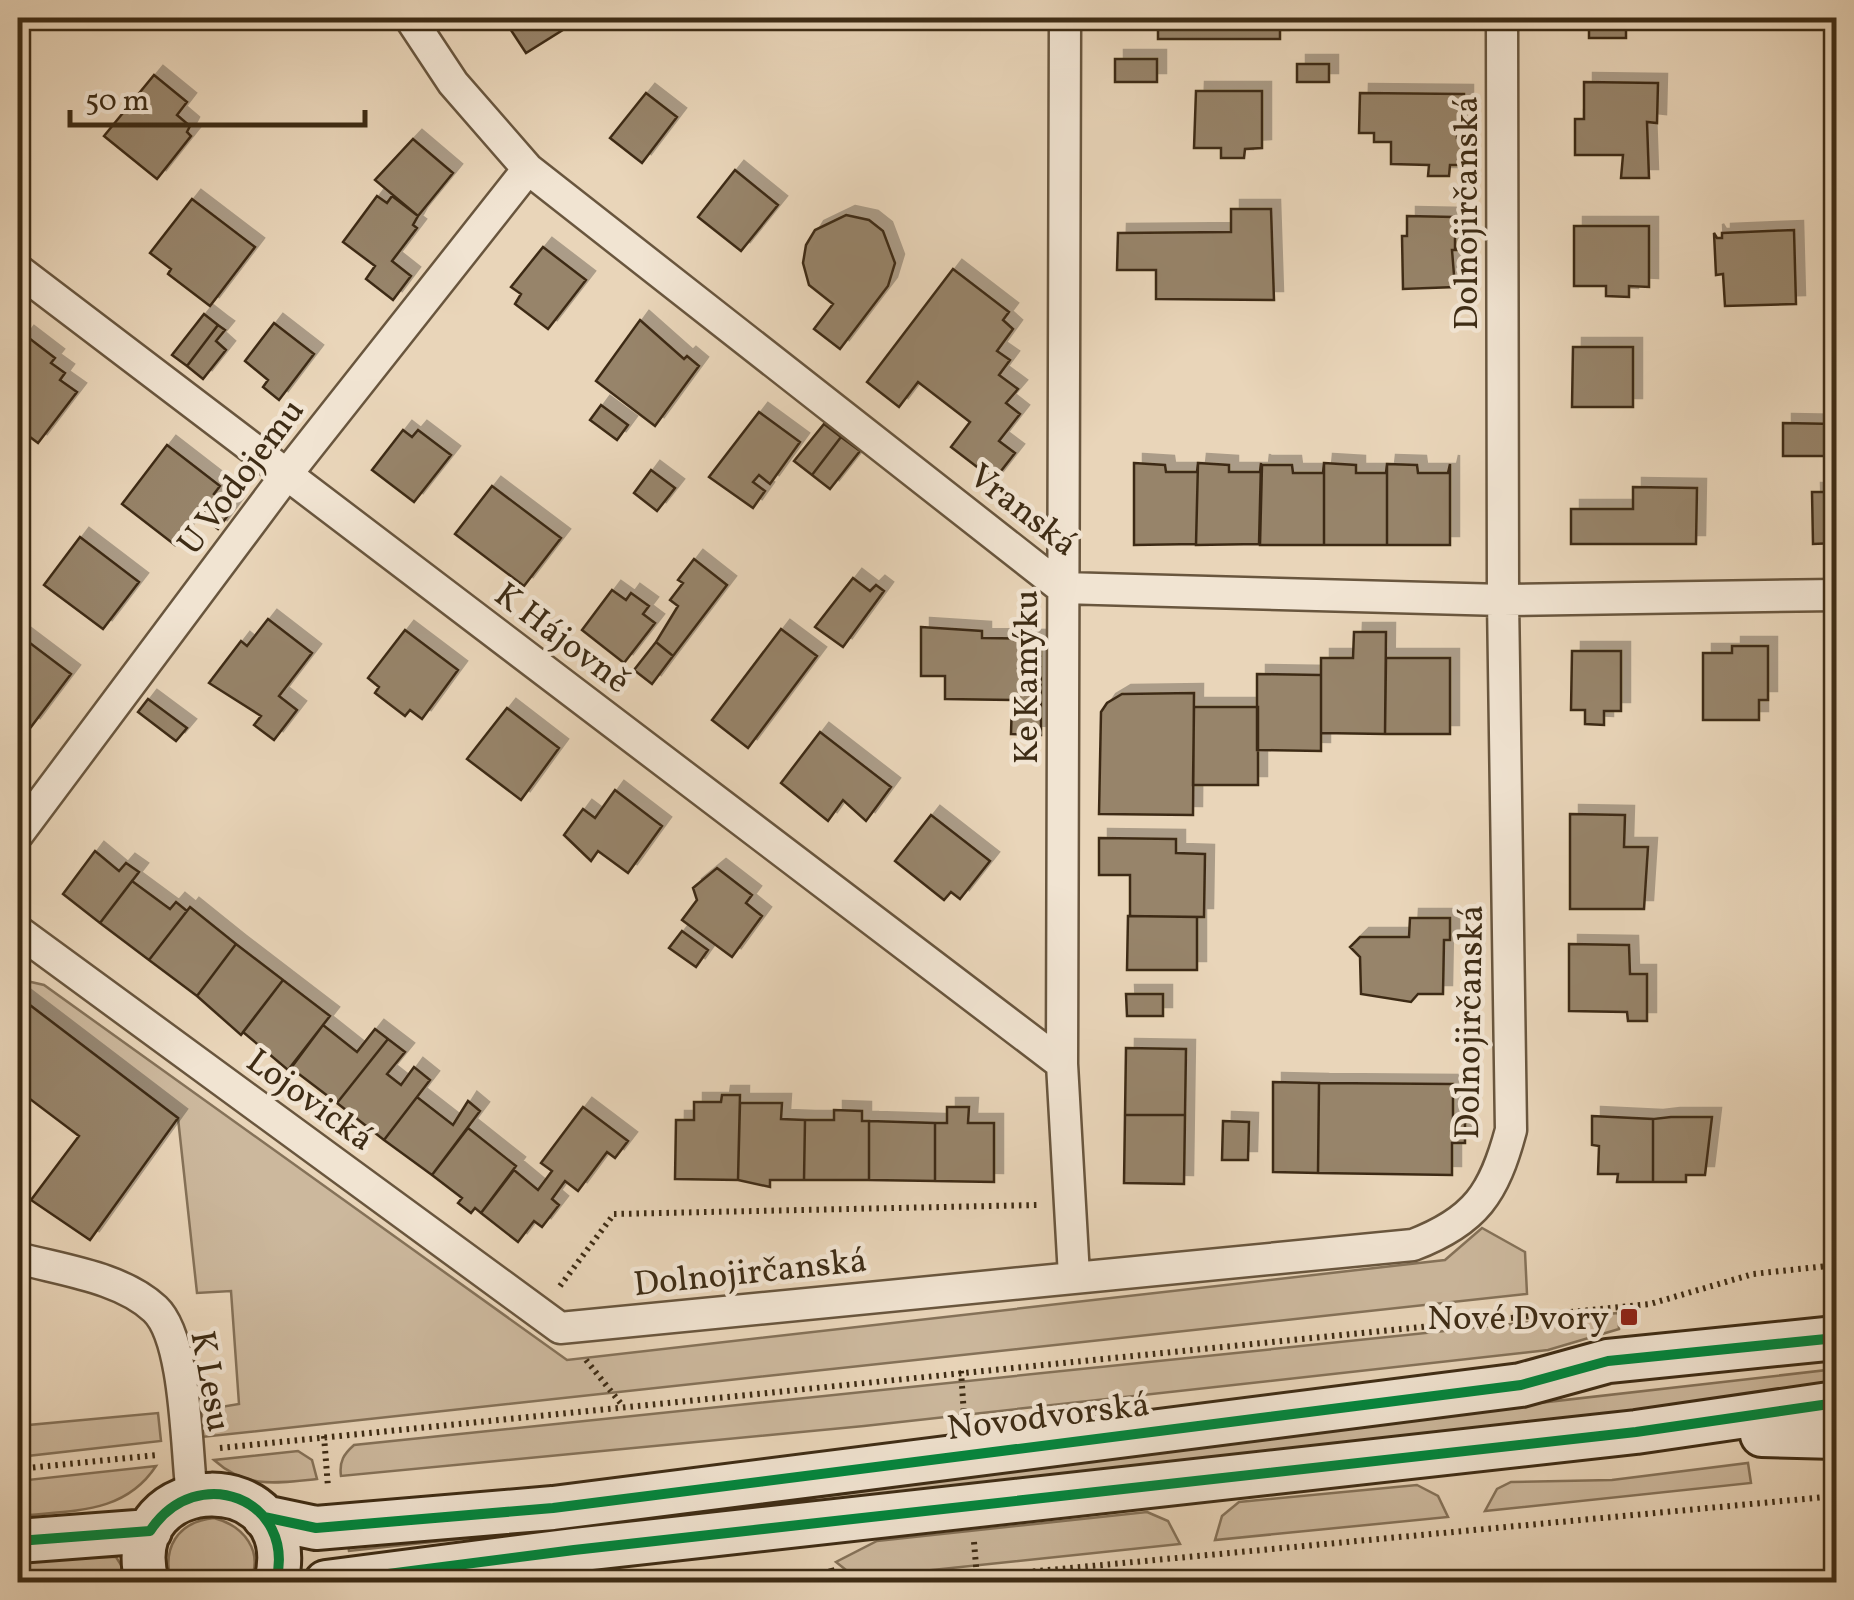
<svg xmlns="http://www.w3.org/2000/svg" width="1854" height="1600" font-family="Vollkorn,serif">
  <defs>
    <filter id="shadow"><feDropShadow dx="9" dy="-9" stdDeviation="0" flood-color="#0004"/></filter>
  </defs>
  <rect width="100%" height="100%" fill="#e9d5b9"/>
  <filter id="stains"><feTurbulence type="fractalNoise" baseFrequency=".002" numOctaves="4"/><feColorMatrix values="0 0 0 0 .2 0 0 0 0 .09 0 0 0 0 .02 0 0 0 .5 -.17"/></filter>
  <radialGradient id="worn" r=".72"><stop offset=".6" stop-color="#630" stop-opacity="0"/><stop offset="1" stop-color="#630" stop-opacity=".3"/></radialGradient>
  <!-- green -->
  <path fill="#ccb89d" stroke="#857259" stroke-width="2.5" d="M18 979 44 985 567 1360 1445 1260 1482 1228 1525 1252 1527 1294 202 1437 197 1411 239 1404 231 1291 197 1293 178 1118 18 996Z
    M1618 1313 1619 1329 1548 1350 864 1426 341 1476C339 1461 344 1454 354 1445Z
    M1836 1369V1392L349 1551 347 1539Z
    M158 1413 161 1441 18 1457V1426Z
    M298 1451 312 1460 317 1479C277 1483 246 1489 214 1460Z
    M1748 1463 1751 1483 1485 1511 1497 1489 1511 1482 1612 1480Z
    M156 1466C124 1515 71 1510 18 1516V1481Z
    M1417 1485 1438 1496 1448 1517 1215 1540 1222 1516 1239 1502Z
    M1147 1512 1168 1521 1180 1544 856 1578 836 1562 877 1541Z
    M214 1518C244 1526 264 1551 250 1582H171C162 1548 177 1522 214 1518Z
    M70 1557H116L123 1568 116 1575 18 1582V1563Z"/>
  <!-- building -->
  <path fill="#97846a" stroke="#3e2c15" stroke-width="2.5" filter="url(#shadow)" d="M503 18H575L577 21 526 53Z
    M1158 18H1280V39H1158Z
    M1589 18H1626V38H1589Z
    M1115 59H1157V82H1115Z
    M1297 64H1329V82H1297Z
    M154 75 187 102 177 115 190 126 187 132 191 136 157 179 104 136Z
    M1584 82 1658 83 1657 123 1647 122 1649 178H1621L1623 155H1575V119H1584Z
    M1196 91H1262V148L1245 149 1244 158H1221V148H1194Z
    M646 93 677 117 642 163 610 138Z
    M1360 93 1464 94V119H1458L1457 138H1463V165H1450L1449 176H1428L1429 165 1391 164V142H1374V133H1359Z
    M413 139 453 173 418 216 375 180Z
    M735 170 778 205 741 251 698 217Z
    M377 196 387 203 392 196 418 216 413 225 417 228 392 261 411 276 393 300 366 279 375 266 343 242Z
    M192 199 255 247 210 306 168 274 171 269 150 253Z
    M1231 209H1271L1274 300 1156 299V270H1117L1118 233 1231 232Z
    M846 215 869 220 883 231 895 263 888 286 840 349 814 329 833 304 809 285 803 263 806 245 815 230Z
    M1407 216 1455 217V248L1459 250H1452L1455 287 1403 289 1402 236H1407Z
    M1574 226H1649V287L1629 286V297L1606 296V286H1574Z
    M1794 230 1796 304 1725 306 1723 274 1716 275 1714 233 1717 238H1722V233Z
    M543 247 586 280 548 329 515 304 521 294 511 287Z
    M953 269 1009 312 1003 320 1013 329 997 351 1010 360 999 375 1018 389 1006 403 1020 414 999 441 1015 453 994 480 951 447 970 422 918 382 899 407 867 382Z
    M204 314 218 325 187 366 172 355Z
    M640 320 684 359 687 356 699 366 655 426 596 381Z
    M274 323 314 354 279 400 263 387 268 380 245 361Z
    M218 325 225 330 216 341 226 350 203 379 187 366Z
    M25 335 55 358 51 363 65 373 60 380 77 392 38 443 18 428V345Z
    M1573 347H1633V407H1572Z
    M601 405 628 425 617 440 590 420Z
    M759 412 800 442 770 484 759 475 753 482 765 491 753 508 709 477Z
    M1783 423 1836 424V456H1783Z
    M824 424 841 437 812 475 794 461Z
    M403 430 412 437 418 430 451 455 414 502 372 470Z
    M841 437 860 451 830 489 812 475Z
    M167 445 220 486 214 494 234 507 218 529 199 514 175 545 122 504Z
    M1134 463 1165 465 1166 472H1197L1198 463 1196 544 1134 545Z
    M1198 463 1229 465V472H1260L1261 463 1259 544 1196 545Z
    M1324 463V545H1260L1262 465H1292L1293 473H1323Z
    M1324 463 1356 465V473H1386L1387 464V545H1324Z
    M1387 464 1417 465 1418 473H1448L1450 464V545H1387Z
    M651 470 675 488 657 511 634 493Z
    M492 486 561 538 524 586 455 534Z
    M1633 487 1697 488 1696 544H1571V509H1633Z
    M1812 492H1836V543L1813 544Z
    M80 537 139 582 103 629 44 585Z
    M694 559 727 585 673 656 656 642 678 606 670 600 683 583 678 580Z
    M853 578 870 591 876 585 884 591 843 647 815 627Z
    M612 590 626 600 631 593 649 606 643 614 655 623 624 663 582 630Z
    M268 619 312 653 279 696 297 710 274 740 254 725 261 716 209 683 241 641 247 646Z
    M921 627 982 631V638L1041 639V735L1011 734 1012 700 945 699V676H921Z
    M781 629 817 656 748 748 712 720Z
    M405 630 458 670 422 719 410 710 405 716 375 693 379 687 368 678Z
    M1354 632H1386L1385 734 1321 733V658H1353Z
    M18 634 71 674 31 727 18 717Z
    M656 642 673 656 652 684 634 670Z
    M1732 646H1768V700H1759V720H1703V653H1732Z
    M1572 651H1621V711H1604V725L1585 724V710H1571Z
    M1386 658H1450V734H1385Z
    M1257 674 1321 675V751L1257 750Z
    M1194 693 1193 815 1099 814 1101 712 1107 703 1122 694Z
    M148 699 187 728 176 741 138 712Z
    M1194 707H1258V785H1193Z
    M507 708 559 748 521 800 467 759Z
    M820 732 891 787 866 821 843 800 828 821 781 783Z
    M615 790 662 826 628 873 598 851 591 861 564 835 583 809 595 818Z
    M1570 814 1625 815 1624 847H1648L1644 909H1570Z
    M931 815 990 861 960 899 951 892 944 900 895 861Z
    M1099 838 1176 839V853L1205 854 1204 917 1130 916V875H1099Z
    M95 851 119 871 126 863 139 872 100 923 63 894Z
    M717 868 752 895 746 903 762 916 732 957 682 920 697 900 693 888Z
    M132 881 170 909 176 902 187 911 149 960 100 923Z
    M190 907 236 944 197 996 149 960Z
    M1128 916 1197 917V970H1127Z
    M1410 918H1450V940H1444L1443 994H1418L1411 1002 1361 994 1360 957 1350 947 1360 937H1409Z
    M682 931 708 950 696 967 669 948Z
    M236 944 283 980 241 1035 197 996Z
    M1569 944 1629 945 1630 974H1647V1021H1628L1627 1012 1569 1011Z
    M283 980 330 1016 288 1070 243 1032Z
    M1126 994H1163V1016H1127Z
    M18 996 178 1118 90 1240 31 1200 79 1136 18 1090Z
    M323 1025 357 1052 375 1029 388 1039 337 1103 291 1068Z
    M388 1039 405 1052 387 1074 401 1085 414 1067 430 1080 384 1140 337 1103Z
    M1126 1048 1186 1049 1185 1115H1125Z
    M1273 1082 1319 1083 1318 1173 1273 1172Z
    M1319 1083 1453 1084V1118H1465V1143H1452V1175L1318 1173Z
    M722 1095H740L738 1180 675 1179 676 1120H694V1102H721Z
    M417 1097 453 1125 468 1101 480 1111 432 1175 384 1140Z
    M740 1103H782L781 1119 805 1120 804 1180H770V1187L738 1180Z
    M583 1107 628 1141 615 1158 607 1152 578 1191 565 1181 552 1199 559 1205 542 1227 534 1221 518 1242 481 1213 514 1170 538 1190 552 1171 541 1163Z
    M947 1107H969L968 1123H994V1182L935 1181V1123H947Z
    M834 1110 862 1111V1121H869V1180H804L805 1120H834Z
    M1125 1115H1185L1184 1184 1124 1183Z
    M1592 1116 1653 1119V1182H1617L1618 1174H1598L1599 1146 1592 1145Z
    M1671 1117H1712L1705 1175H1686V1182H1653V1119Z
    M869 1121 935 1123V1181L869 1180Z
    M1223 1121 1249 1122 1248 1160H1222Z
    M468 1128 516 1166 481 1213 475 1208 471 1213 458 1203 462 1198 432 1175Z"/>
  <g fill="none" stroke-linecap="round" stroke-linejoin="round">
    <defs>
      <path id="street" d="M410 18 453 83 528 169 1062 588 1503 600 1836 595
        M1065 18 1062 1064 1074 1276
        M18 270 1062 1064
        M18 834 287 474 528 169
        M18 931 560 1328 1413 1245C1476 1221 1494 1193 1511 1130L1503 600 1502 18
        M18 1258C61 1270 121 1277 155 1309 187 1339 186 1451 192 1496"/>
      <path id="secondary" d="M1762 1435 1836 1437
        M264 1517 316 1528 553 1508 1521 1385 1608 1361 1836 1338
        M18 1541 150 1531
        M147 1582C116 1467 306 1464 276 1582
        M326 1582 574 1550 1636 1432 1836 1403"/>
    </defs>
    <!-- street casing -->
    <use href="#street" stroke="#69563e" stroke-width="35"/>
    <!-- secondary casing -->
    <use href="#secondary" stroke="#3e2c15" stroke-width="48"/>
    <!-- path -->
    <path stroke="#3e2c15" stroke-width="6" stroke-dasharray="2.5 5" stroke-linecap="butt" d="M560 1286 614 1214 1037 1205
      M586 1360 622 1405
      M961 1371 964 1415
      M324 1436 328 1487
      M220 1448 1650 1304 1753 1274 1836 1265
      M18 1469 158 1455
      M974 1542 977 1577
      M831 1568 834 1582
      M921 1582 1836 1496"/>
    <!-- street -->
    <use href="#street" stroke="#f1e4d2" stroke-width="30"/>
    <!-- secondary -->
    <use href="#secondary" stroke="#f1e4d2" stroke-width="42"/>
    <defs>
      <path id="cycleway" d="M264 1517 316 1528 553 1508 1521 1385 1608 1361 1836 1338
        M18 1541 150 1531C197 1460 297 1499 276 1582
        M326 1582 574 1550 1636 1432 1836 1403"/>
    </defs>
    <!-- cycleway casing -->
    <use href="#cycleway" stroke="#f1e4d2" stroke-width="16"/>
    <!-- cycleway -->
    <use href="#cycleway" stroke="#00873e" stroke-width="10"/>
  </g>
  <!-- markers -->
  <rect fill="#8f2418" stroke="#f1e4d2" stroke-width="4" x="1619" y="1307" width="20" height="20" rx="5"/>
  <g text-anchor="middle" stroke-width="9" stroke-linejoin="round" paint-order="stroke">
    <!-- street labels -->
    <g font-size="35" fill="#3e2c15" stroke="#f1e4d2">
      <text transform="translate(1465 213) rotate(-90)" y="12">Dolnojirčanská</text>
      <text transform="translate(240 476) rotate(-53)" y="12">U Vodojemu</text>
      <text transform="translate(1024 509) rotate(38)" y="12">Vranská</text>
      <text transform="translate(563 637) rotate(37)" y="12">K Hájovně</text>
      <text transform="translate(1025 677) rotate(-90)" y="12">Ke Kamýku</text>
      <text transform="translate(1468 1022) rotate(-89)" y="12">Dolnojirčanská</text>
      <text transform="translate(311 1099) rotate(36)" y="12">Lojovická</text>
      <text transform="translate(750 1271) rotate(-6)" y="12">Dolnojirčanská</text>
      <text transform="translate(212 1381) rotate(80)" y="12">K Lesu</text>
      <text transform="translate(1048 1415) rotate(-7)" y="12">Novodvorská</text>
    </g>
    <!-- poi labels -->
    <g font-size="35" fill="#3e2c15" stroke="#f1e4d2" text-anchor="end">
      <text x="1609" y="1329">Nové Dvory</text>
    </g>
  </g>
  <!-- margin -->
  <rect width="1854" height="1600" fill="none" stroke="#e9d5b9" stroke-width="60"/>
  <rect x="20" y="20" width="1814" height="1560" fill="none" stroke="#3e2c15" stroke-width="5"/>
  <rect x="30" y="30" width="1794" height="1540" fill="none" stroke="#3e2c15" stroke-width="2.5"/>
  <!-- scale -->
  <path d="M70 110v15h295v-15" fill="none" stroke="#3e2c15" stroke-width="5"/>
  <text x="85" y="110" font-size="30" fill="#3e2c15" stroke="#f1e4d2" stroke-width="8" paint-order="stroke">50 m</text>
  <rect width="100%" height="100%" filter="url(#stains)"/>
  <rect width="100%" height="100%" fill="url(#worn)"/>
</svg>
